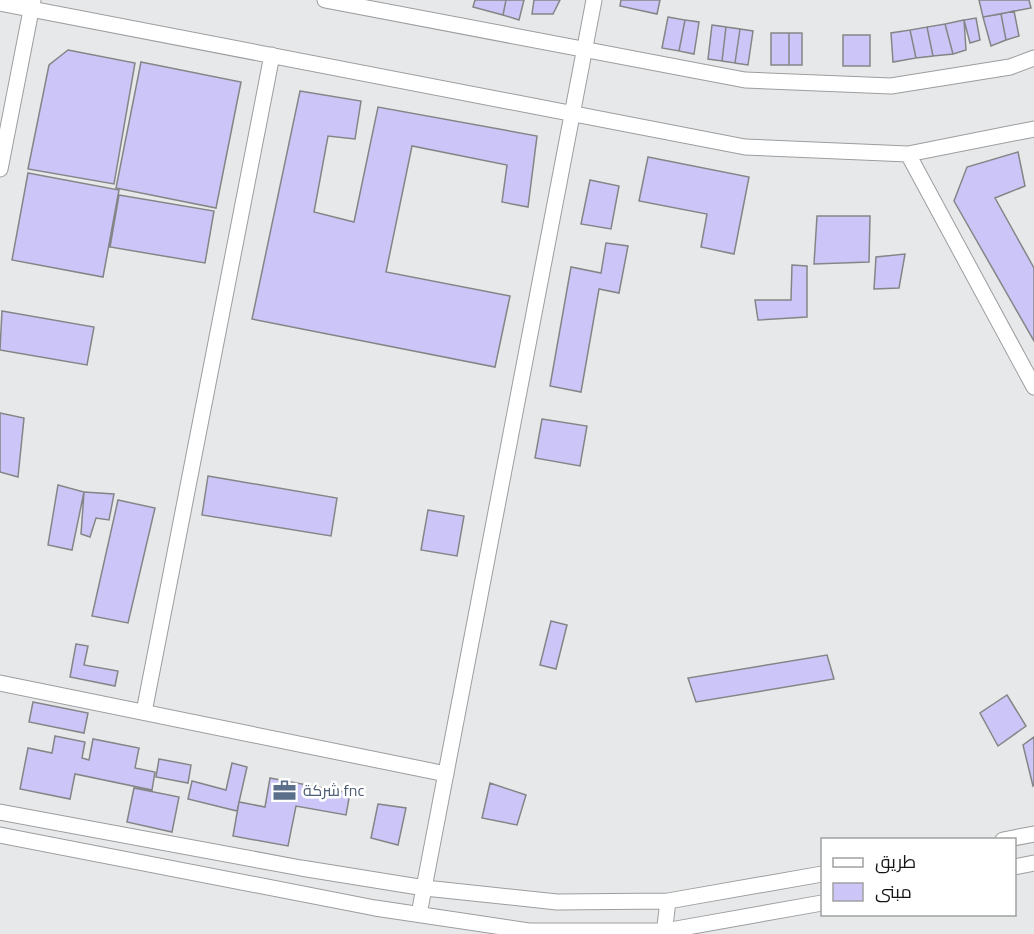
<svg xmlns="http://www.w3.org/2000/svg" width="1034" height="934" font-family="'Titillium Web',Cairo,sans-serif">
  <rect width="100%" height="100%" fill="#e7e8ea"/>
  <!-- building -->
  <path fill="#cbc6f7" stroke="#858587" stroke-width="1.5" d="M475 0H506L503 15 473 7Z
    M506 0H524L519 20 503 15Z
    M534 0H560L553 14H532Z
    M621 0H660L657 14 620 6Z
    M979 0H1029L1031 8 983 17Z
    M1014 11 1019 36 1006 40 1001 14Z
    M1001 14 1006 40 991 46 983 17Z
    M668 17 685 20 679 51 662 48Z
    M976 18 980 40 970 43 964 20Z
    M685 20 699 22 694 54 679 51Z
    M964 20 966 50 953 54 945 24Z
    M945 24 953 54 933 56 927 27Z
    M712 25 726 27 722 61 708 59Z
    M726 27 740 29 735 63 722 61Z
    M927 27 933 56 916 58 910 30Z
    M740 29 753 31 748 65 735 63Z
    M910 30 916 58 893 62 891 33Z
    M771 33H789V65H771Z
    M789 33H802V65H789Z
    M843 35H870V66H843Z
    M68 50 135 63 114 184 28 169 49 65Z
    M141 62 241 82 216 208 116 188Z
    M300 91 361 101 355 139 328 136 314 212 354 222 378 107 537 136 528 207 502 202 507 165 412 146 386 272 510 296 495 367 252 319Z
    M1018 152 1025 186 995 198 1034 268V341L954 201 967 167Z
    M648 157 749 177 734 254 701 247 707 214 639 201Z
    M28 173 119 190 103 277 12 260Z
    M590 180 619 186 611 229 581 224Z
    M119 195 214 211 205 263 110 247Z
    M817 216H870L869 262 814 264Z
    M606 243 628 246 619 293 599 289 581 392 550 386 571 267 601 273Z
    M905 254 899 288 874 289 876 257Z
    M792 265 807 266V317L758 320 755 300H791Z
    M2 311 94 327 87 365 0 350Z
    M0 413 24 418 18 477 0 472Z
    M542 419 587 426 580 466 535 458Z
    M208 476 337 498 331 536 202 515Z
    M58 485 84 492 72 550 48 545Z
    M84 492 114 494 109 520 96 518 90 537 81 534Z
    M118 500 155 508 128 623 92 616Z
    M428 510 464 516 457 556 421 550Z
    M551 621 567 625 556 669 540 665Z
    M76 644 88 646 84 665 118 671 115 686 70 677Z
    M827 655 834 679 696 702 688 678Z
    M1007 695 1026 726 998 746 980 713Z
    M33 702 88 713 84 733 29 722Z
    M55 736 85 742 82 758 89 760 93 739 139 748 135 768 155 772 152 790 75 774 70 799 20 789 28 748 52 753Z
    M1034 737V785L1033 786 1023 745Z
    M159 759 191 765 188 783 156 777Z
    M232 763 247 767 237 811 188 799 192 781 226 790Z
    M270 778 350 793 346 815 296 806 288 846 233 836 239 802 265 807Z
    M490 783 526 795 517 825 482 818Z
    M134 788 179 797 172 832 127 822Z
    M378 804 406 808 398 845 371 838Z"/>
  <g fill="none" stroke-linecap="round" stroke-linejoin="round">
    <defs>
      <path id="minor" d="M325 0 745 80 891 86 1010 67 1034 58
        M0 3 745 147 908 154 1034 129
        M908 154 1034 387
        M0 169 33 0
        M0 683 446 774
        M144 712 272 55
        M0 812 301 868 425 888 557 902 668 901 822 874
        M0 835 375 908 529 931H665L822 903
        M1003 840 1034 834
        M1014 867 1034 863
        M419 914 594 0
        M664 934 668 901"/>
    </defs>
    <!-- minor casing -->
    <use href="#minor" stroke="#9c9d9f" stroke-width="17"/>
    <!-- minor -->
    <use href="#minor" stroke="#fff" stroke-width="15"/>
  </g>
  <!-- icons -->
  <defs>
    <symbol id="office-bare" viewBox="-9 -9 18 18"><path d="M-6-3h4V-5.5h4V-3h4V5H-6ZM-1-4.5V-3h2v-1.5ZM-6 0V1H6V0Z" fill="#5c6f8a" stroke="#fff" stroke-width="2.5" paint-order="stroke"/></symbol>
  </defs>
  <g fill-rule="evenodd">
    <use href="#office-bare" x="268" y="774" width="33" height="33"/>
  </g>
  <g text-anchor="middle" stroke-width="5" stroke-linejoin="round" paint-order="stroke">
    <!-- service labels -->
    <g font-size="16" fill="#4e5e75" stroke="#fff" text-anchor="start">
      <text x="303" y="796">شركة fnc</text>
    </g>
  </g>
  <!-- legend -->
  <rect x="821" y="838" width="195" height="78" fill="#ffffff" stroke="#a1a1a1" stroke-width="1.5"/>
  <rect x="833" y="858" width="30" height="9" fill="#ffffff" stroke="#a1a1a1" stroke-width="1.5"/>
  <text x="875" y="868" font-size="18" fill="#141515">طريق</text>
  <rect x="833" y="883" width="30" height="18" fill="#cbc6f7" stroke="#a1a1a1" stroke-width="1.5"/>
  <text x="875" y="898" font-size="18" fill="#141515">مبنى</text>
</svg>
